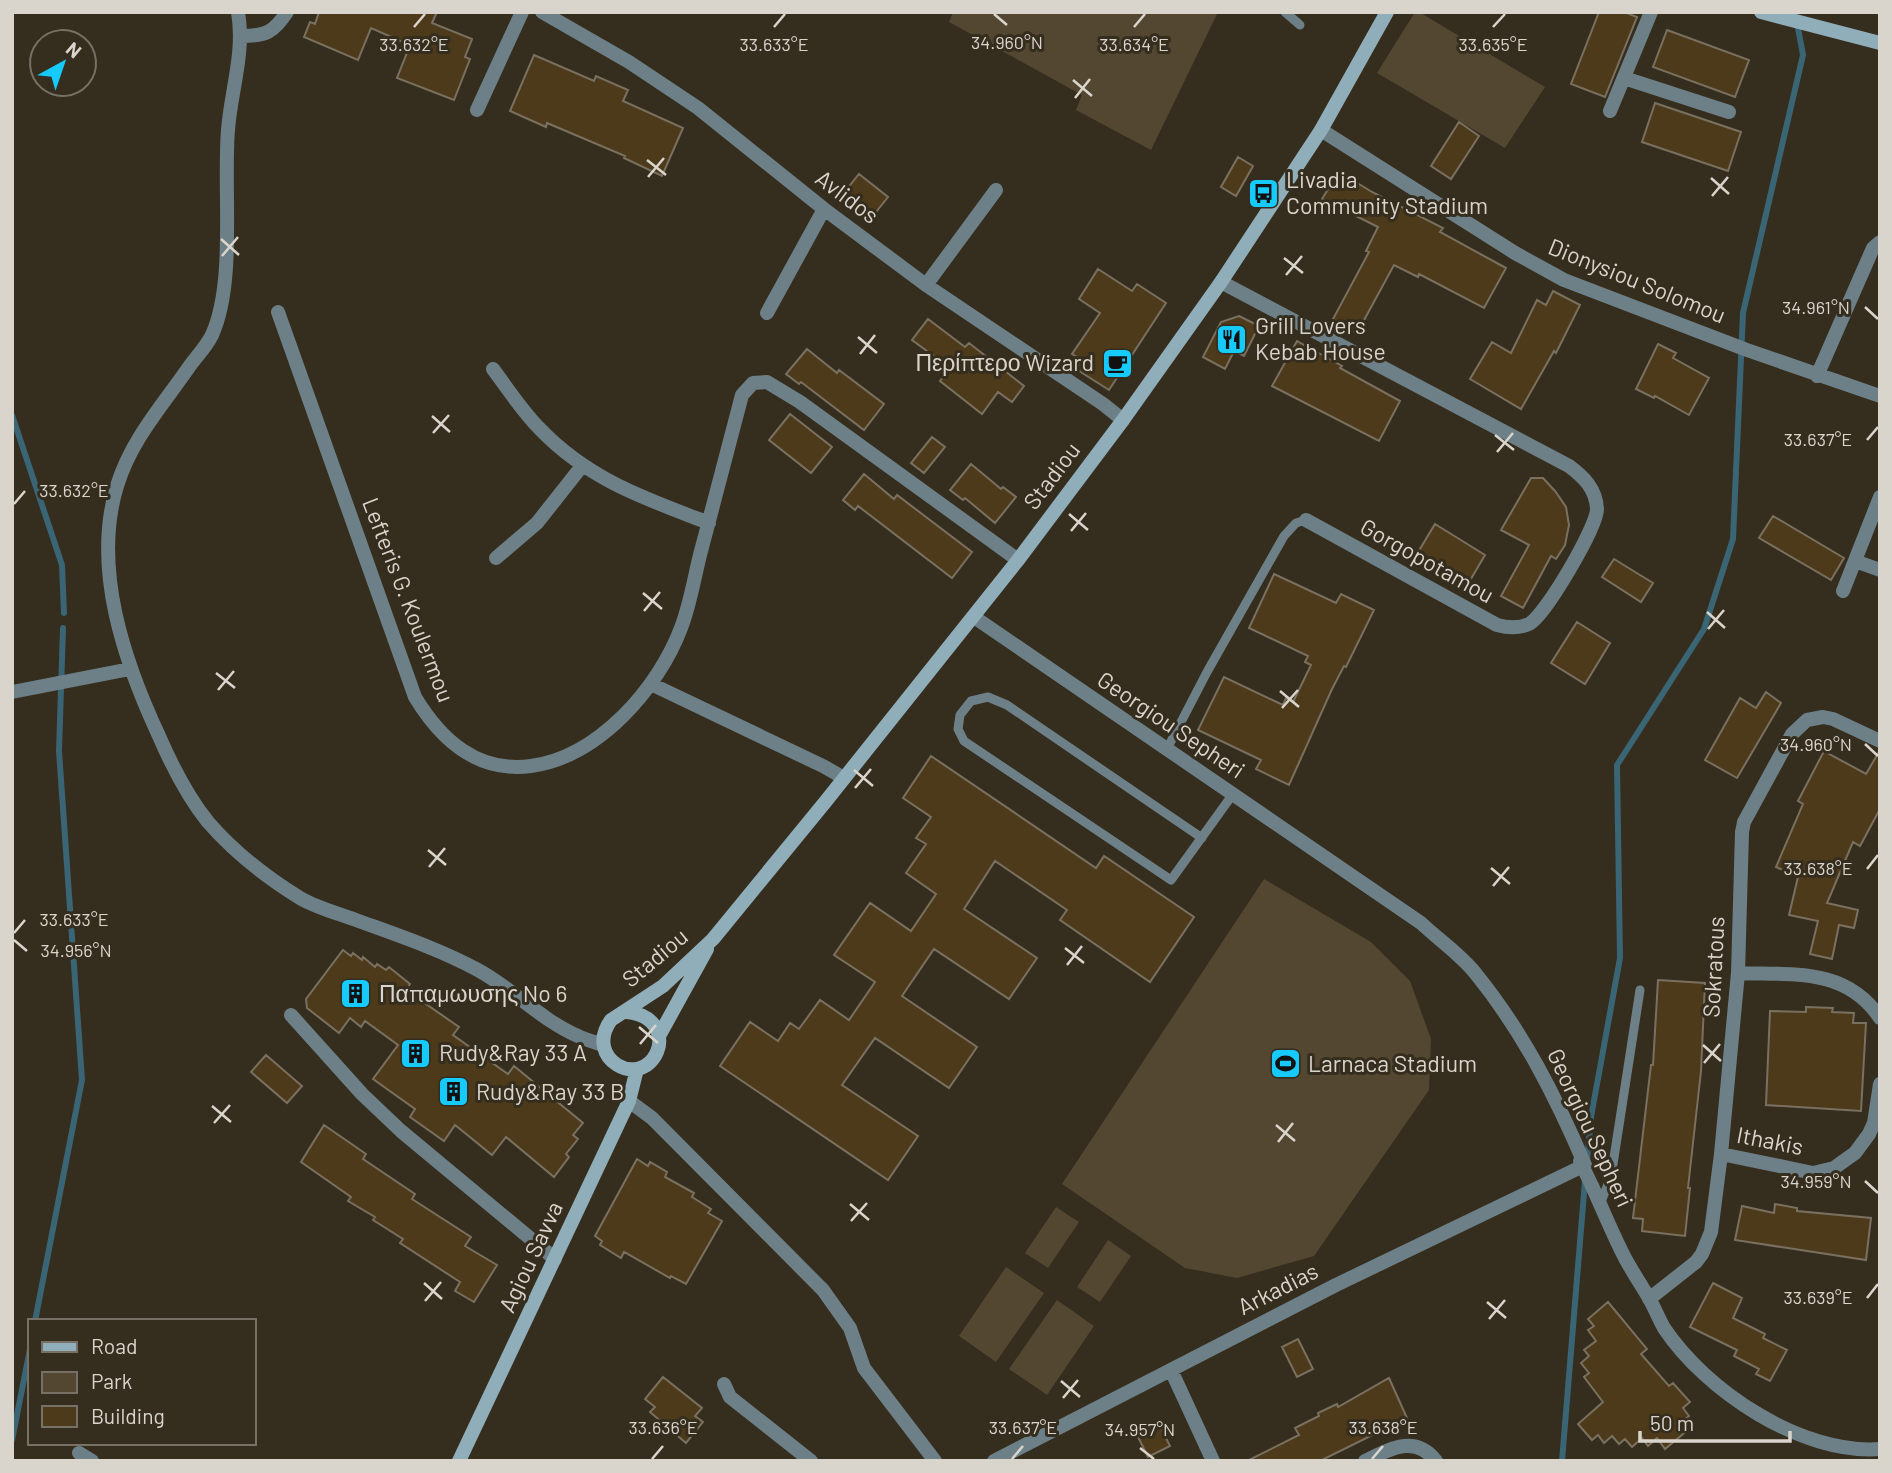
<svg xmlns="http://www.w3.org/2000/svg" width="1892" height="1473" font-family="Barlow,sans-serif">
  <rect width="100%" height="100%" fill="#352d1e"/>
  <!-- green -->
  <path fill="#544732" d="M953 12H1218L1151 150 1076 110 1082 95 949 22Z
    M1415 12H1419L1545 87 1505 148 1377 73Z
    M1264 879 1371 942 1410 981 1431 1039 1429 1090 1314 1256 1237 1278 1185 1268 1062 1184Z
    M1056 1207 1079 1222 1048 1268 1025 1253Z
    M1108 1240 1131 1256 1100 1302 1077 1287Z
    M1006 1267 1044 1293 996 1362 959 1336Z
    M1057 1300 1094 1326 1047 1395 1009 1369Z"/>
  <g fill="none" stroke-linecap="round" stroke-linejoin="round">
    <!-- stream -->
    <path stroke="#3a6575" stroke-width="6" d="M12 415 62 565 64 613
      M1587 1160 1591 1117 1620 958 1617 765 1704 629 1733 539 1743 313 1803 55 1795 12
      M35 1321 82 1080 59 751 63 628
      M12 1440 30 1349
      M1562 1461 1585 1181"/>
  </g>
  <!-- building -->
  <path fill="#4d3a1a" stroke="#7a7060" stroke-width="2" d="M319 12H437L432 23 472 39 465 57 470 59 454 100 397 78 410 45 371 28 358 60 304 37 310 22 315 24Z
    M1599 12H1624L1637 17 1605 97 1571 84Z
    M1667 30 1749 60 1735 97 1653 67Z
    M534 55 594 81 596 76 628 90 623 101 683 128 662 176 624 158 625 156 547 123 546 127 510 111Z
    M1655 103 1741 132 1728 171 1642 142Z
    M1459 122 1479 136 1451 179 1431 166Z
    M1238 157 1253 166 1236 196 1221 187Z
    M859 174 888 197 868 222 839 199Z
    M1346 176 1372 192 1443 228 1440 232 1506 268 1484 308 1419 274 1418 277 1394 265 1357 333 1333 319 1369 252 1366 251 1378 227 1322 199 1333 181Z
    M1098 269 1132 291 1137 284 1166 303 1109 390 1076 369 1082 360 1072 354 1100 313 1079 299Z
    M1553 291 1580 305 1556 353 1554 351 1521 409 1470 379 1492 342 1511 353 1537 300 1546 305Z
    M1239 316 1259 326 1244 356 1234 351 1225 369 1203 357 1221 322Z
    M928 319 965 347 969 343 1024 386 1012 402 998 392 982 414 940 381 950 368 912 340Z
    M1297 341 1342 366 1340 368 1400 401 1379 441 1272 386Z
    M1658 344 1676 353 1673 358 1709 378 1689 415 1655 396 1654 398 1636 389Z
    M807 349 837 373 839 370 884 404 864 430 801 382 799 384 786 374Z
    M790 414 832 447 811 473 769 440Z
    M932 437 945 447 924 473 911 463Z
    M971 464 1001 489 1003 487 1016 497 995 523 965 498 963 500 950 490Z
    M864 474 894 499 897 495 972 552 952 578 858 506 855 510 843 500Z
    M1531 478H1543L1555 491 1566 507 1569 525 1565 545 1556 559 1551 556 1523 608 1501 596 1529 545 1501 530Z
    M1773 516 1844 558 1831 580 1759 538Z
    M1435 524 1485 555 1468 584 1417 554Z
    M1614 559 1653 583 1641 602 1602 577Z
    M1274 574 1336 603 1341 594 1374 610 1346 667 1344 666 1332 689 1289 785 1256 769 1261 760 1198 730 1224 677 1283 705 1286 698 1293 702 1311 665 1305 662 1308 656 1249 628Z
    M1577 622 1610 643 1585 684 1551 663Z
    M1766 692 1781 703 1737 778 1705 760 1740 698 1756 708Z
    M1880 750V809L1860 846 1853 842 1827 903 1858 910 1854 928 1839 925 1832 959 1810 954 1818 921 1789 915 1798 877 1776 867 1803 804 1798 801 1824 751 1866 774Z
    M931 756 1096 868 1104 856 1194 917 1150 982 1060 920 1067 910 995 861 964 909 1037 958 1009 999 934 949 902 996 977 1047 949 1088 875 1038 842 1085 918 1136 888 1180 720 1066 750 1022 778 1041 790 1023 799 1029 820 1000 849 1020 875 982 834 955 870 903 911 931 936 894 906 873 926 844 916 838 931 817 903 798Z
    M343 950 351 956 353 953 362 960 363 957 375 967 377 964 386 970 389 967 410 984 406 990 459 1027 453 1035 508 1074 514 1066 583 1123 573 1135 578 1139 566 1154 569 1157 554 1177 506 1137 492 1155 455 1125 444 1141 410 1117 415 1109 373 1079 398 1045 365 1021 361 1027 350 1018 339 1033 307 1008 306 999Z
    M1658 980 1705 983 1701 1071 1688 1188H1690L1685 1236 1642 1231 1643 1219 1633 1218 1651 1065H1653Z
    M1806 1007 1833 1008 1832 1012 1854 1013 1853 1023H1866L1861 1111 1766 1105 1770 1011 1806 1012Z
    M266 1055 302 1086 287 1103 251 1072Z
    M324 1125 366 1154 363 1159 415 1194 412 1199 471 1237 465 1246 497 1265 474 1302 455 1291 460 1282 400 1243 403 1239 373 1220 375 1217 348 1201 351 1197 301 1162Z
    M637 1159 648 1166 650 1162 667 1172 665 1177 694 1193 692 1197 711 1209 708 1213 722 1221 686 1284 671 1276 670 1278 624 1252 621 1258 600 1245 602 1241 595 1236Z
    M1775 1204 1797 1208V1211L1871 1218 1866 1260 1735 1240 1742 1206 1774 1213Z
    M1713 1283 1742 1298 1733 1318 1765 1334 1763 1338 1787 1350 1770 1381 1756 1374 1759 1369 1734 1356 1737 1350 1690 1327Z
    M1608 1302 1647 1349 1641 1354 1669 1386 1673 1383 1690 1402 1683 1408 1689 1416 1681 1423 1688 1430 1665 1449 1657 1438 1648 1446 1642 1438 1632 1447 1625 1439 1619 1444 1612 1436 1604 1443 1598 1435 1592 1440 1578 1424 1603 1402 1584 1377 1589 1373 1581 1363 1589 1356 1584 1350 1596 1341 1588 1330 1594 1326 1588 1319Z
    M1298 1339 1313 1369 1297 1377 1282 1347Z
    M663 1377 702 1408 695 1416 703 1422 686 1443 650 1412 655 1407 645 1399Z
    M1389 1378 1407 1418 1320 1461H1247L1299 1435 1295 1428 1319 1416 1318 1413 1337 1404 1338 1407Z
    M1158 1422 1170 1446 1148 1457 1136 1433Z"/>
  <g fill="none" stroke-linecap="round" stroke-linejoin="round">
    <!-- lane -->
    <path stroke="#6d8087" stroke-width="9" d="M1285 12 1300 25
      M1167 749 1207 672 1284 536 1296 523 1306 520
      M1202 838 1007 705 988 697 971 701 960 715 958 729 964 741 1171 880 1233 794
      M1600 1204 1611 1177 1640 990"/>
    <!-- street -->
    <path stroke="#6d8087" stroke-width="14" d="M238 12C245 53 231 90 228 130 223 190 236 282 212 335 206 347 197 356 189 367 162 406 131 440 117 486 92 568 124 661 159 736 172 766 187 796 208 822 234 852 266 877 300 898 317 908 337 913 356 920 397 935 439 949 478 970 513 989 541 1020 578 1036 586 1040 595 1042 603 1045
      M542 12 629 62 698 108 824 209 926 285 1103 404 1123 420
      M242 36C266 36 274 32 287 12
      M1624 78 1729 112
      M477 110 522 12
      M1610 111 1651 12
      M1321 130 1515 253 1564 280 1747 350 1880 396
      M1221 282 1569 466C1584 477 1596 489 1597 509 1597 527 1545 616 1529 624 1518 629 1508 628 1497 625L1306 520
      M926 285 996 190
      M278 312 415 697C441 740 477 773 531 766 598 757 658 689 681 628 690 605 694 579 700 555 714 502 728 449 742 395L753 383 767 382 800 402 1018 560
      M767 313 824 209
      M493 369C508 389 522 411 540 429 589 480 646 499 709 523
      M1817 376 1873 248 1880 242
      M496 558 537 523 582 466
      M1855 561 1880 570
      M1843 591 1880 497
      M974 617 1421 923C1439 940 1461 955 1476 974 1523 1032 1556 1097 1585 1165L1581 1161
      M651 684 823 766 844 778
      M12 692 130 669
      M1738 973C1792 975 1846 967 1880 1018
      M291 1015 362 1094 401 1131 555 1259
      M629 1101 652 1118 823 1290 850 1328 864 1368 935 1461
      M1721 1154 1813 1173 1834 1168 1855 1153 1869 1134 1874 1123 1880 1084
      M1592 1186C1603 1210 1613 1235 1625 1258 1633 1273 1642 1286 1650 1300 1655 1309 1659 1319 1664 1328 1706 1391 1802 1455 1880 1449
      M1649 1299 1696 1262 1702 1254 1711 1232 1721 1154 1738 973 1742 832 1744 822 1792 734 1807 720 1823 717 1833 719 1880 741
      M1171 1370 1213 1461
      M724 1384 730 1397 811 1461
      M79 1453 92 1461
      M994 1461 1336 1285 1585 1165
      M1365 1461C1390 1449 1415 1434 1436 1461"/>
    <!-- secondary -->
    <path stroke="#90aeba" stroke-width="14" d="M1761 12 1880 43
      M626 1012C639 1013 651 1017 657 1030 660 1037 660 1045 657 1052 640 1090 583 1059 611 1020L663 986 713 939 826 801 1018 560 1123 420 1221 282 1321 130 1387 12
      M659 1036 707 949
      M459 1461 629 1101 637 1069"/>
    <!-- street-bridge -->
    <path stroke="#6d8087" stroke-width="14" d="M1580 1161 1592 1186"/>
  </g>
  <!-- ticks -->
  <path fill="none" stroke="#dad5cc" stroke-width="2.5" d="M994 14 1007 25M414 27 425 14M774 27 785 14M1134 27 1145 14M1493 27 1505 14M1073 80 1092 96M1075 98 1090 79M647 160 666 175M648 177 664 158M1711 178 1729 194M1712 196 1728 177M221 239 239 255M222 256 238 237M1284 258 1303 273M1286 275 1302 256M1865 307 1878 319M858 337 877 353M860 354 875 335M432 416 450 432M433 433 449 415M1495 435 1514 450M1867 440 1878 427M1497 452 1513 433M14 504 25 491M1069 514 1088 530M1071 531 1086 513M643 593 662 609M644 611 660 592M1707 612 1725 628M1708 629 1724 610M216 673 235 688M218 690 234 671M1280 691 1299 707M1282 708 1298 690M1865 744 1878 756M854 770 873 786M855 788 871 769M428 850 446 865M429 867 445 848M1491 868 1510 884M1867 869 1878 855M1493 886 1509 867M14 933 25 920M14 940 27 951M1065 948 1084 963M1067 965 1082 946M639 1027 658 1043M640 1044 656 1025M1703 1045 1721 1061M1704 1063 1720 1044M212 1106 231 1122M214 1123 230 1105M1276 1125 1295 1141M1278 1142 1293 1123M1865 1181 1878 1193M850 1204 869 1220M851 1221 867 1203M424 1283 442 1299M1867 1298 1878 1284M425 1301 441 1282M1487 1302 1506 1318M1489 1319 1505 1300M1061 1381 1080 1397M1063 1398 1078 1380M1140 1448 1154 1459M652 1459 663 1446M1012 1459 1023 1446M1372 1459 1383 1446"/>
  <!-- icons -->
  <defs>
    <symbol id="bus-square" viewBox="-11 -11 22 22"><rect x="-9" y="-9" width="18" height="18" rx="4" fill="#16cafb" stroke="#352d1e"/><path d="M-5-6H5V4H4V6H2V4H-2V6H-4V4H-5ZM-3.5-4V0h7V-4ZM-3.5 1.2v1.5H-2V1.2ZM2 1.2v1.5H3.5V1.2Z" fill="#111"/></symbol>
    <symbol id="restaurant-square" viewBox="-11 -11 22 22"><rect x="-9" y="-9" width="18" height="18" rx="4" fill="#16cafb" stroke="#352d1e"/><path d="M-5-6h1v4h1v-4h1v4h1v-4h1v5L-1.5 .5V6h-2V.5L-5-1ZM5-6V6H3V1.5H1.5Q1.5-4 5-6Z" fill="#111"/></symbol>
    <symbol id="cafe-square" viewBox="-11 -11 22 22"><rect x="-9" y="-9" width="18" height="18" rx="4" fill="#16cafb" stroke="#352d1e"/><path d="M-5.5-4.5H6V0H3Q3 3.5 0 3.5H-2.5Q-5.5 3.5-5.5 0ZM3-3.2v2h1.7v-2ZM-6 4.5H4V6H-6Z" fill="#111"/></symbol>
    <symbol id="building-square" viewBox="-11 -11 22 22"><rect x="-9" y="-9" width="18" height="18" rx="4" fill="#16cafb" stroke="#352d1e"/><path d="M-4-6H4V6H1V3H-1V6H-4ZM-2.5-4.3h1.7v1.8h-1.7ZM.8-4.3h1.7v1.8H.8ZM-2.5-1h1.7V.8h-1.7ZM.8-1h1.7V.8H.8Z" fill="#111"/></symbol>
    <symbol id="stadium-square" viewBox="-11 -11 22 22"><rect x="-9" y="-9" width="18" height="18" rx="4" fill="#16cafb" stroke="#352d1e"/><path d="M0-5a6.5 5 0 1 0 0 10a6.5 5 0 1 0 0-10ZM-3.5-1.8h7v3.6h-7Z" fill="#111"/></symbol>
  </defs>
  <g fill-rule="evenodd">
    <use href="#bus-square" x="1246" y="176" width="35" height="35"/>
    <use href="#restaurant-square" x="1214" y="322" width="35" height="35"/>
    <use href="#cafe-square" x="1100" y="346" width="35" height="35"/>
    <use href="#building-square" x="338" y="976" width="35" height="35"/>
    <use href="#building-square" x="398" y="1036" width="35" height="35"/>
    <use href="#stadium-square" x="1268" y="1046" width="35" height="35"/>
    <use href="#building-square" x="436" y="1074" width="35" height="35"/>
  </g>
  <g text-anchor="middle" stroke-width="6" stroke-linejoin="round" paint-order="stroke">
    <!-- poi labels -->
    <g font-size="23" fill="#dad5cc" stroke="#352d1e" text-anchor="start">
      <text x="1286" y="188">Livadia<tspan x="1286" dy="26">Community Stadium</tspan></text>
      <text x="1255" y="334">Grill Lovers<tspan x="1255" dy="26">Kebab House</tspan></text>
      <text x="1094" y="371" text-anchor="end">Περίπτερο Wizard</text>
      <text x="379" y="1002">Παπαμωυσης No 6</text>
      <text x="439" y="1061">Rudy&amp;Ray 33 A</text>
      <text x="1308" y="1072">Larnaca Stadium</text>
      <text x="476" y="1100">Rudy&amp;Ray 33 B</text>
    </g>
    <!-- street labels -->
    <g font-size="23" fill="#dad5cc" stroke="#352d1e">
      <text transform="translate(847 197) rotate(37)" y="8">Avlidos</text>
      <text transform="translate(1637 281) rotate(22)" y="8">Dionysiou Solomou</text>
      <text transform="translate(1052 476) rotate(-53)" y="8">Stadiou</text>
      <text transform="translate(1427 561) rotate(29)" y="8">Gorgopotamou</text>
      <text transform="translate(408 600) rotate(69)" y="8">Lefteris G. Koulermou</text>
      <text transform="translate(1171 725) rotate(34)" y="8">Georgiou Sepheri</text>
      <text transform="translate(655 958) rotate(-40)" y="8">Stadiou</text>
      <text transform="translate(1714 967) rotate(-87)" y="8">Sokratous</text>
      <text transform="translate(1590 1128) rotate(65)" y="8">Georgiou Sepheri</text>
      <text transform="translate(1770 1141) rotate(11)" y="8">Ithakis</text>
      <text transform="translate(531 1257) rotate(-65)" y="8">Agiou Savva</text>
      <text transform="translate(1278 1289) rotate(-27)" y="8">Arkadias</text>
    </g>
  </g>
  <g font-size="18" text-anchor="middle" fill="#dad5cc" stroke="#352d1e" stroke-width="6" stroke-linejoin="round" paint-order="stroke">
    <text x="1007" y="49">34.960°N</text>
    <text x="414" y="51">33.632°E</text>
    <text x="774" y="51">33.633°E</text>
    <text x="1134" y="51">33.634°E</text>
    <text x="1493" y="51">33.635°E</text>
    <text x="1816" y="314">34.961°N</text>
    <text x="1818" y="446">33.637°E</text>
    <text x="74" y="497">33.632°E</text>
    <text x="1816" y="751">34.960°N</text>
    <text x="1818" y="875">33.638°E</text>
    <text x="74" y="926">33.633°E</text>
    <text x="76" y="957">34.956°N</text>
    <text x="1816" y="1188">34.959°N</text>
    <text x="1818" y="1304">33.639°E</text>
    <text x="663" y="1434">33.636°E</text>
    <text x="1023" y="1434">33.637°E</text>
    <text x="1383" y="1434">33.638°E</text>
    <text x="1140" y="1436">34.957°N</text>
  </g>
  <!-- border -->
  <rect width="1892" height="1473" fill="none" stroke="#dad5cc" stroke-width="28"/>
  <!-- legend -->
  <rect x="28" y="1319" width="228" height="126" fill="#352d1e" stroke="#777064" stroke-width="2"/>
  <rect x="42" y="1342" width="35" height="10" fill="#90aeba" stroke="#777064" stroke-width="2"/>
  <text x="91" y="1354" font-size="21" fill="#dad5cc">Road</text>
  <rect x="42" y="1372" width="35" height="21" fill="#544732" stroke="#777064" stroke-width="2"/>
  <text x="91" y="1389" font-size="21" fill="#dad5cc">Park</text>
  <rect x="42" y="1406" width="35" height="21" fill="#4d3a1a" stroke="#777064" stroke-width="2"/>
  <text x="91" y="1424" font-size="21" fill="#dad5cc">Building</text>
  <!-- north arrow -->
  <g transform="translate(63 63) rotate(40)"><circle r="33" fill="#352d1e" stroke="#777064" stroke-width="2"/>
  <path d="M0-5L12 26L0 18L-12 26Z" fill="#16cafb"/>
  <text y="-10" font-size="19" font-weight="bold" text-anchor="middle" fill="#dad5cc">N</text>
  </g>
  <!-- scale -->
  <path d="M1640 1431v10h150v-10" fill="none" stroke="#dad5cc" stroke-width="3.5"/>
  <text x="1650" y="1431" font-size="21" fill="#dad5cc" stroke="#352d1e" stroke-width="5" paint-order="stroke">50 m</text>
</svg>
